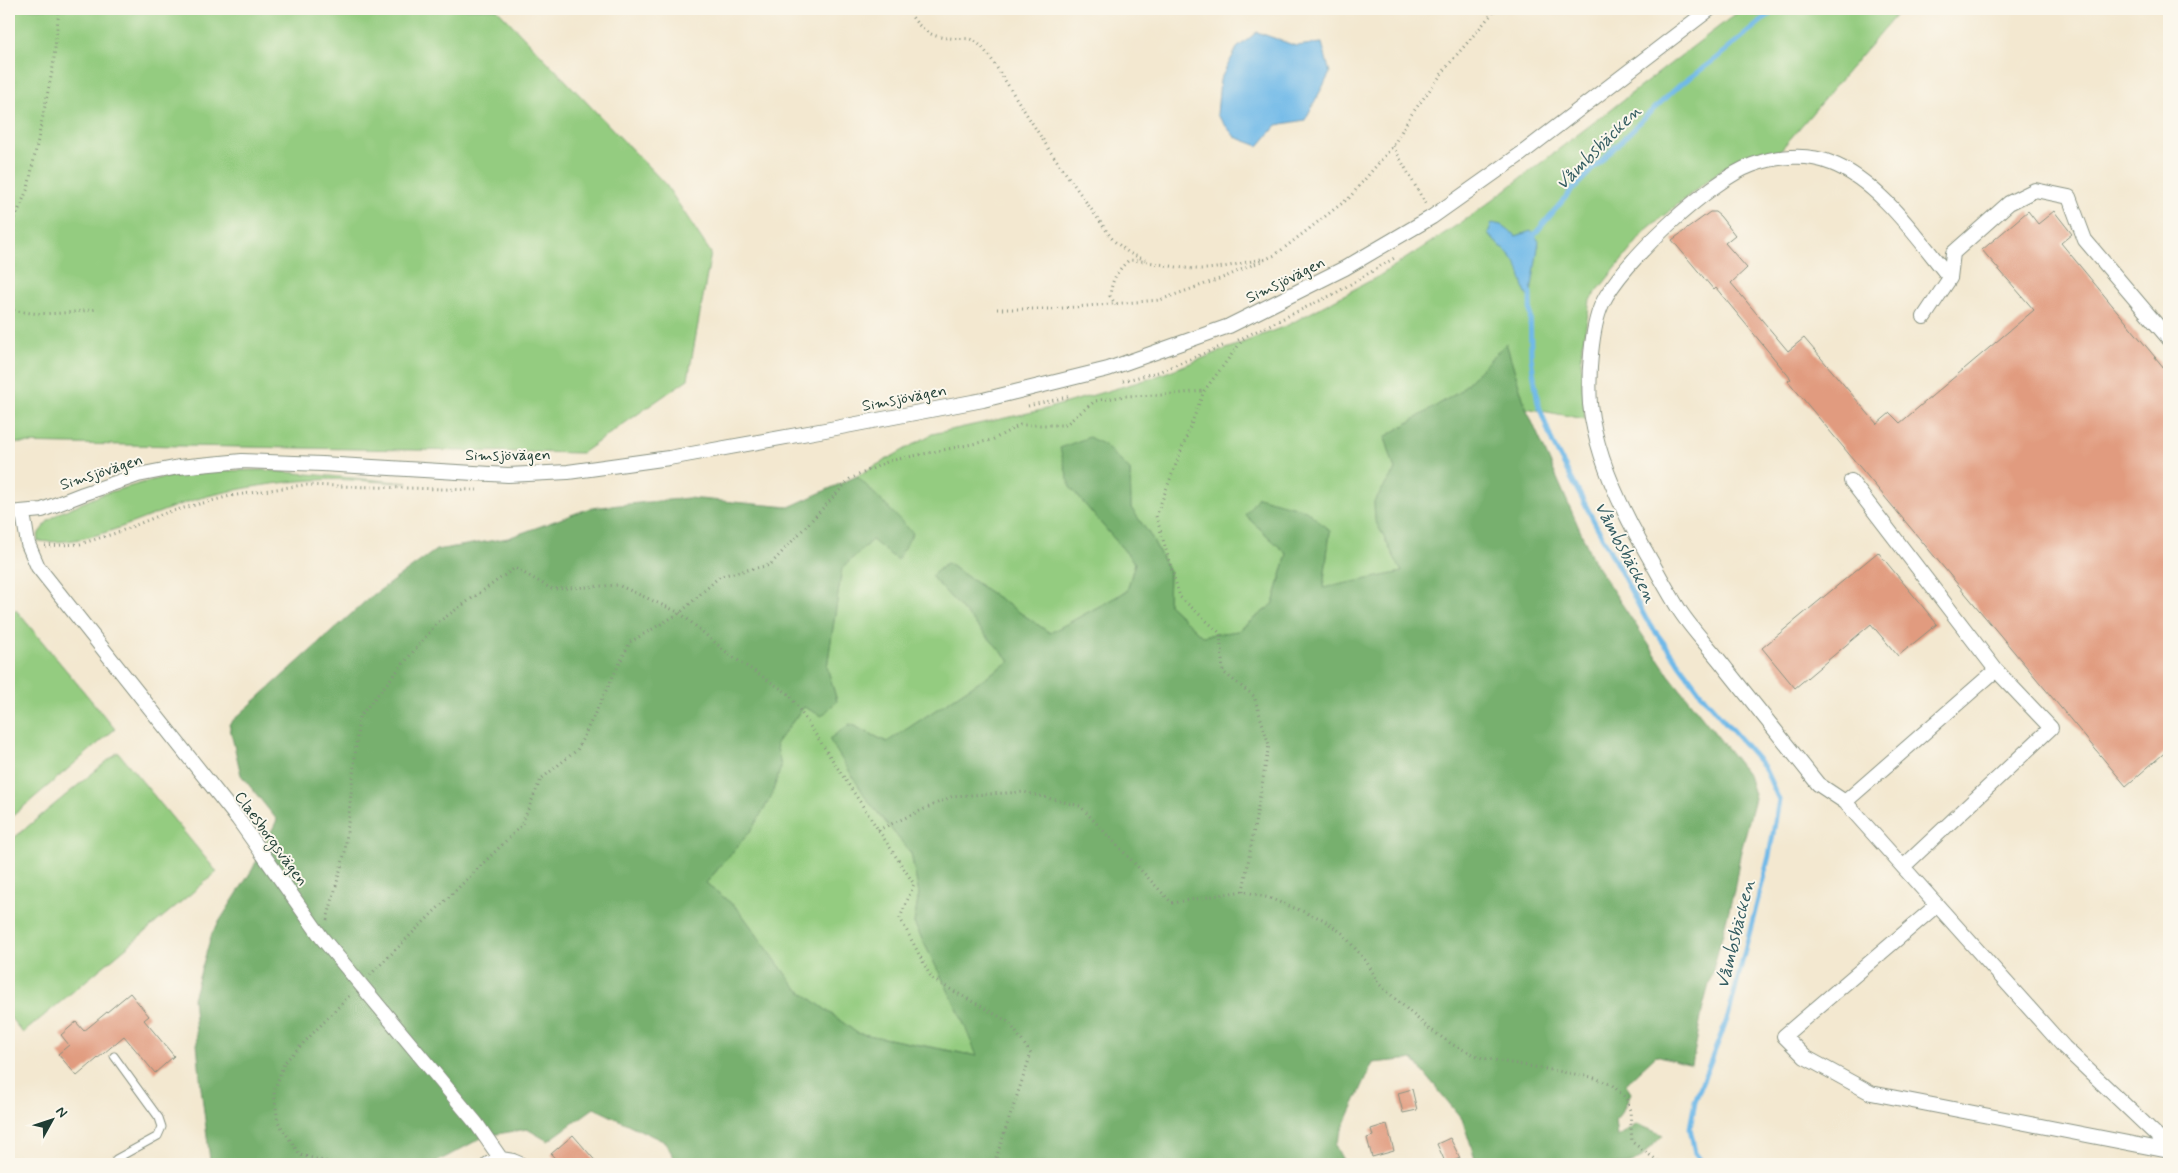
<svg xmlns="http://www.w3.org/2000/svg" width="2178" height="1173" font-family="Mynerve,sans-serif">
  <rect width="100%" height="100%" fill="#fbf7ec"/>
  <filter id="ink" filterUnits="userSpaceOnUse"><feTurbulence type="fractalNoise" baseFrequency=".02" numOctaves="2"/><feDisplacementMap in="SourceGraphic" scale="10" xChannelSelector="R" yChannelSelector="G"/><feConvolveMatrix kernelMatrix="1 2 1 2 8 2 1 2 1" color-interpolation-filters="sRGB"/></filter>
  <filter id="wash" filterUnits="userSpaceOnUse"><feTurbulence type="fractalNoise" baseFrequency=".0096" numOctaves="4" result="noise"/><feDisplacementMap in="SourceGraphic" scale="20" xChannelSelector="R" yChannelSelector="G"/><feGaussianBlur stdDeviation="1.12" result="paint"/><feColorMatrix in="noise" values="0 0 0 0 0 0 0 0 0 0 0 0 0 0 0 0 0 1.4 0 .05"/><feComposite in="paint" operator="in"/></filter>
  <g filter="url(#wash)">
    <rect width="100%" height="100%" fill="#f3e8d0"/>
    <!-- green -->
    <path fill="#94cc80" stroke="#5a845a" d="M9 9H497L666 185 711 253 688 379 582 453 14 443 9 439Z
      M1742 9H1901L1778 153 1726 166 1647 229 1590 300 1581 358 1585 419 1526 408 1506 343 1459 392 1385 437 1395 470 1374 502 1375 520 1402 572 1323 589 1330 531 1245 515 1287 554 1273 604 1238 631 1202 636 1168 604 1169 572 1152 538 1131 508 1130 470 1061 448 1070 487 1135 563 1127 591 1050 633 947 563 931 576 1010 661 887 742 850 724 868 801 911 853 919 894 914 923 958 1010 978 1056 857 1033 795 987 738 909 706 883 752 829 781 767 776 743 804 707 837 701 827 667 842 568 872 540 913 534 857 476 932 434 1042 410 1152 378 1288 325 1379 276 1474 214Z
      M263 470 408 483C377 482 345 478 313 480 278 482 242 488 208 496 152 510 95 548 37 541L39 533 48 521 59 513 103 494 160 478 211 471Z
      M16 610 115 729 9 819V615Z
      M118 752 217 872 23 1033 9 1016V842Z"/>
    <!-- forest -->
    <path fill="#77b06e" stroke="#4b7651" d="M1506 343 1526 408 1594 562 1669 675 1748 775 1755 798 1740 855 1734 891 1703 1007 1692 1065 1656 1055 1625 1084 1631 1093 1622 1112 1615 1120 1617 1137 1637 1124 1663 1135 1640 1159 1628 1164H1477L1462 1119 1413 1059 1373 1063 1335 1145 1345 1164H678L665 1142 594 1108 548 1141 527 1129 485 1136 433 1164H214L210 1160 201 1088 193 998 212 933 252 870 277 820 241 775 229 724 369 598 436 550 508 538 590 508 688 498 789 507 857 476 913 533 897 560 872 540 842 568 827 667 837 701 822 716 804 707 776 743 781 767 771 797 752 829 706 883 738 909 795 987 857 1033 977 1056 958 1010 914 923 919 894 911 853 868 801 829 739 850 724 887 742 1010 661 931 576 947 563 1050 633 1127 591 1135 563 1070 487 1060 448 1089 437 1104 445 1130 470 1131 508 1152 538 1169 572 1168 604 1202 636 1238 631 1273 604 1287 554 1245 515 1258 497 1306 510 1330 531 1323 588 1402 572 1375 520 1374 502 1395 470 1385 437 1459 392Z"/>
    <!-- water -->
    <path fill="#6fb9e8" stroke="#477b8e" d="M1257 32 1296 46 1322 43 1330 73 1305 120 1277 125 1259 146 1235 137 1217 115 1220 80 1237 48Z
      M1492 223 1501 225 1516 236 1531 231 1539 241 1530 300C1521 288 1523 273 1513 259 1506 249 1496 245 1488 233Z"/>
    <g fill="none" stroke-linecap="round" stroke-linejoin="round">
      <!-- stream -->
      <path stroke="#6fb9e8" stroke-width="5" d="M1534 239V235L1571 191 1645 117 1680 85 1714 60 1776 9
        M1530 293 1531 357 1538 403 1553 444 1646 619 1706 700 1764 767 1779 800 1769 856 1728 1017 1695 1101 1690 1128 1695 1153 1704 1164"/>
    </g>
    <g id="blocks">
      <!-- building -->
      <path fill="#e19b7f" d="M2028 211 2038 224 2054 211 2072 234 2061 243 2169 374V749L2126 786 1788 381 1791 379 1716 288 1714 290 1672 240 1710 212H1715L1720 216 1735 235 1725 243 1747 268 1731 283 1788 351 1804 338 1877 424 1890 413 1900 423 2034 310 1982 250Z
        M1878 552 1937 624 1898 656 1871 624 1795 688 1762 648Z
        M130 993 149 1016 144 1020 174 1056 155 1073 124 1036 77 1076 58 1054 69 1045 61 1035 76 1022 84 1031Z
        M1412 1089 1417 1110 1403 1113 1398 1093Z
        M1387 1124 1394 1151 1372 1157 1367 1138 1373 1136 1371 1129Z
        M573 1135 598 1164H560L551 1154Z
        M1450 1138 1460 1158 1446 1164 1437 1144Z"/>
    </g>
  </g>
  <g filter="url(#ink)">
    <use href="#blocks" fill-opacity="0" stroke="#899282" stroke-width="1"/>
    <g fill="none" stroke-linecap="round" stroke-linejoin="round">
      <defs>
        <path id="service" d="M114 1056 159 1118 162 1127 158 1136 116 1159 115 1164"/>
        <path id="minor" d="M1950 278 1953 253 2009 203 2035 190 2069 197 2085 240 2169 339
          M1924 317 1950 278C1918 239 1879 181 1831 163 1807 153 1777 156 1752 165 1710 180 1621 263 1602 304 1591 328 1588 377 1590 404 1595 451 1619 504 1642 545 1655 567 1666 589 1680 611 1693 631 1712 650 1727 670 1757 708 1788 746 1818 784L1845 802 2064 1047 2169 1147
          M1851 481 1996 670
          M9 513 42 510 83 494 138 475 179 467 242 461 322 464 508 475 568 472 669 458 825 430 983 400 1108 369 1229 326 1345 268 1432 217 1521 154 1710 9
          M23 513 28 544 38 567 238 819 322 938 476 1123 501 1159 513 1161 520 1164
          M1845 802 1996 670 2051 728 1903 867
          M1937 905 1784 1036 1805 1057 1871 1093 2169 1151
          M488 1164 501 1159"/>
      </defs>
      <!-- service casing -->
      <use href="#service" stroke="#899282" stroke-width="9"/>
      <!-- minor casing -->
      <use href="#minor" stroke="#899282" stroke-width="16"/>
      <!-- path -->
      <path stroke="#899282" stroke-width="3" stroke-dasharray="1 4" stroke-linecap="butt" d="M907 9C917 26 929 38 950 38 956 39 964 38 970 39 979 42 984 50 990 57L1050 151 1113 240 1129 253 1145 260
        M1725 14 1732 9
        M1393 146 1426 205
        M9 232 28 188 53 67 59 9
        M1116 305 1110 296C1112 279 1117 271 1129 260 1152 261 1173 268 1195 269 1219 270 1242 263 1265 258
        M9 309C38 317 68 313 98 309
        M997 309H1050L1160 300 1225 277 1275 255 1349 198 1393 146 1411 115 1449 64 1496 9
        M1238 340 1334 294 1396 257
        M1123 381 1158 372 1225 345
        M1028 406 1071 396
        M45 546 80 544 116 533 168 512 230 496 303 485 477 490
        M878 830 953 796 1024 792 1080 806 1172 903 1243 891 1269 898 1322 919 1342 933 1366 961 1380 985 1427 1027 1453 1045 1482 1058 1592 1077 1612 1085 1626 1098 1630 1110 1632 1142 1662 1164
        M1243 891 1269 745 1254 696 1223 672 1220 633 1180 597 1156 516 1204 391 1244 338
        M327 920 345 852 359 717 437 623 515 568 552 589 618 585 680 613 731 656 789 694 914 884 900 918 932 979 1009 1022 1031 1054 994 1164
        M370 975 521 826 541 779 577 750 630 642 680 613 720 576 770 565 850 479 889 461 992 440 1020 425H1065L1095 401 1125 396 1162 395 1204 391
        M336 1164 300 1155 278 1122 274 1092 284 1063 351 994"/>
      <!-- service -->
      <use href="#service" stroke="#fff" stroke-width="7"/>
      <!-- minor -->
      <use href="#minor" stroke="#fff" stroke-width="14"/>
    </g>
  </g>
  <g text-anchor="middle" stroke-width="4" stroke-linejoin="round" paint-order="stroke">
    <!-- street labels -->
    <g font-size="16" fill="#1f3d34" stroke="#fbf7ec">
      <text transform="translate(1285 279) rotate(-26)" y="6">Simsjövägen</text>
      <text transform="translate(904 397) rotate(-11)" y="6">Simsjövägen</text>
      <text x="508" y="460">Simsjövägen</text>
      <text transform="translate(101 471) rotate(-18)" y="6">Simsjövägen</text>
      <text transform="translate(272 838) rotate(54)" y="6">Claesborgsvägen</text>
    </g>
    <!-- water labels -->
    <g font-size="18" font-style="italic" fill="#335c61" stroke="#fbf7ec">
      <text transform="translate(1598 147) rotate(-45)" y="6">Våmbsbäcken</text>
      <text transform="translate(1626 552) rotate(62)" y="6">Våmbsbäcken</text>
      <text transform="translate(1735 934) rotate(-76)" y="6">Våmbsbäcken</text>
    </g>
  </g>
  <!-- margin -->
  <rect width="2178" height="1173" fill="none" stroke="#fbf7ec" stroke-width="30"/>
  <!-- north arrow -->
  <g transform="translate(52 1120) rotate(50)" stroke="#fbf7ec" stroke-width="4" paint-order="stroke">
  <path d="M0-4L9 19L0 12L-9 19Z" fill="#1f3d34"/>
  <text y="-8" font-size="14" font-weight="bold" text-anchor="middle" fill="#1f3d34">N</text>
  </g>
</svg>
